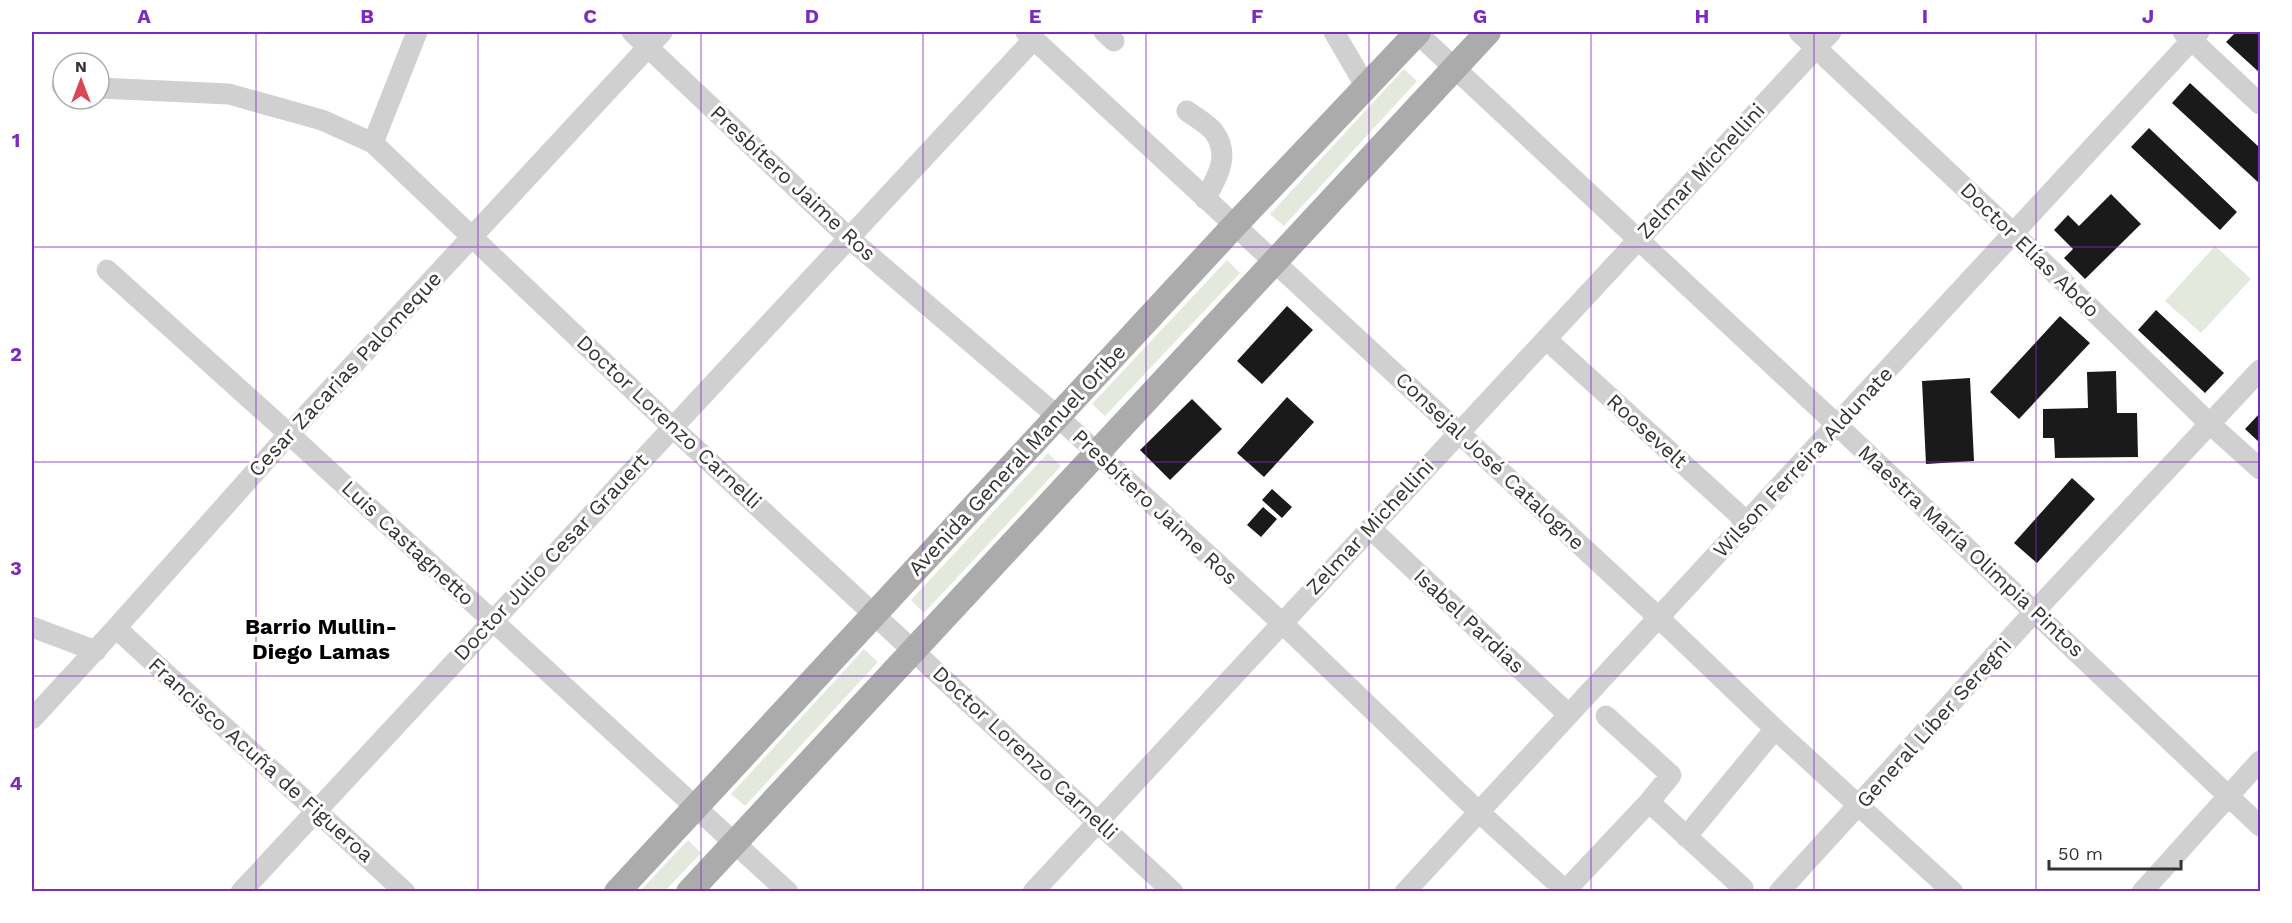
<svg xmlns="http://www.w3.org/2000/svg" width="2292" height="923" font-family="'Work Sans',sans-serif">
  <rect width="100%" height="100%" fill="#fff"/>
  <!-- green -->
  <path fill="#e3e9dd" d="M1404 69 1417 81 1284 226 1270 214Z
    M2215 246 2251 279 2201 333 2165 301Z
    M1227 260 1240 273 1105 416 1092 404Z
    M1048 453 1061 466 924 613 911 600Z
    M864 649 878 662 745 806 731 794Z
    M688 840 701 853 665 891H640Z"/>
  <!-- building -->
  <path fill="#1a1a1a" d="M2236 32H2260V73L2226 42Z
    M2190 83 2260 148V184L2172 103Z
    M2149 128 2237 212 2220 230 2131 147Z
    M2111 194 2141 224 2085 279 2064 258 2073 249 2054 230 2068 215 2079 226Z
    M1287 306 1313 330 1262 384 1237 361Z
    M2156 310 2224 373 2205 393 2138 330Z
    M2060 316 2090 343 2019 419 1990 392Z
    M2116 371 2117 413H2137L2138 457 2055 458 2054 438H2043V409L2088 408 2087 372Z
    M1970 378 1974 461 1926 464 1922 381Z
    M1287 397 1314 422 1264 477 1237 453Z
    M1192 399 1222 429 1170 480 1140 450Z
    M2260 413V443L2245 429Z
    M2072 478 2095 499 2037 563 2014 543Z
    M1272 489 1292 507 1282 518 1262 500Z
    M1263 507 1277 519 1261 537 1247 525Z"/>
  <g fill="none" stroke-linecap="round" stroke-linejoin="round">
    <!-- minor -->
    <path stroke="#d0d0d0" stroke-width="21" d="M632 32 849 238 1058 417 1281 622 1480 813 1567 892
      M1026 32 1659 618 1775 729 1953 892
      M1104 32 1114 41
      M1334 32 1366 87
      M1799 32 2014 234 2210 424 2260 469
      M2183 32 2260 104
      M1417 33 1837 425 2260 826
      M62 86H63
      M99 88 229 94 322 120 373 143 672 427 1173 892
      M1187 111C1195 117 1208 124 1214 132 1231 155 1217 178 1205 199
      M373 143 417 32
      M107 270 289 434 788 892
      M1547 340 1747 522
      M1370 528 1568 714
      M32 627 96 651
      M116 628 405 892
      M32 719 116 628 289 434 662 32
      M1649 802 1743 888
      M1686 837 1775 729
      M1566 890 1649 802 1671 775 1606 716
      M241 892 1034 39
      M1033 892 1831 32
      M1405 892 2199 32
      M1779 892 2035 611 2260 370
      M2142 892 2260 761"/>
    <!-- major -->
    <path stroke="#ababab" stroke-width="26" d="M617 892 1234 226 1418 32
      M689 892 1488 32"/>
  </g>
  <!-- grid -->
  <path fill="none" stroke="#7b2cbf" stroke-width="1.5" stroke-opacity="0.55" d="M256 32V892M478 32V892M701 32V892M923 32V892M1146 32V892M1369 32V892M1591 32V892M1814 32V892M2036 32V892M32 247H2260M32 462H2260M32 676H2260"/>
  <g text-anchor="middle" stroke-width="6" stroke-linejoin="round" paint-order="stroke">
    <!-- street labels -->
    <g font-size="21" fill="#333" stroke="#fff">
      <text transform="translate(1701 171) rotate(-47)" y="7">Zelmar Michellini</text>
      <text transform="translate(793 183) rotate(43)" y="7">Presbítero Jaime Ros</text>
      <text transform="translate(2030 250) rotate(44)" y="7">Doctor Elías Abdo</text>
      <text transform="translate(345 374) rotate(-47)" y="7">Cesar Zacarias Palomeque</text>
      <text transform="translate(669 422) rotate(43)" y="7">Doctor Lorenzo Carnelli</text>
      <text transform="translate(1647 431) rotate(42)" y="7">Roosevelt</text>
      <text transform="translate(1017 460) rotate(-47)" y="7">Avenida General Manuel Oribe</text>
      <text transform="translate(1490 461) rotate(43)" y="7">Consejal José Catalogne</text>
      <text transform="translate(1803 462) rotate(-47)" y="7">Wilson Ferreira Aldunate</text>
      <text transform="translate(1155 507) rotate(43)" y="7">Presbítero Jaime Ros</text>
      <text transform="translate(1370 527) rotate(-47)" y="7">Zelmar Michellini</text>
      <text transform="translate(408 543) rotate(43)" y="7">Luis Castagnetto</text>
      <text transform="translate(1971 551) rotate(43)" y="7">Maestra María Olimpia Pintos</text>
      <text transform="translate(551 557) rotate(-47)" y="7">Doctor Julio Cesar Grauert</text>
      <text transform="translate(1469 621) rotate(43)" y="7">Isabel Pardias</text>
      <text transform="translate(1934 723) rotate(-48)" y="7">General Líber Seregni</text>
      <text transform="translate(1025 753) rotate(43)" y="7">Doctor Lorenzo Carnelli</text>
      <text transform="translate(261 760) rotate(42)" y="7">Francisco Acuña de Figueroa</text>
    </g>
    <!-- neighbourhood labels -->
    <g font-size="22" font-weight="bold" fill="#000" stroke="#fff">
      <text x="321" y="634">Barrio Mullin-<tspan x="321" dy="25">Diego Lamas</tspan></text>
    </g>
  </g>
  <!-- border -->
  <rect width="2292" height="923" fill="none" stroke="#ffffff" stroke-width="66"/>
  <!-- north arrow -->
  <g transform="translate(81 81)"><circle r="28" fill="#ffffff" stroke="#adadad" stroke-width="1.5"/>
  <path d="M0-4.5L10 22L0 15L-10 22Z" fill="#d94656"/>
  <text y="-9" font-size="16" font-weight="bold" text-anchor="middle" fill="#333333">N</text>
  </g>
  <!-- scale -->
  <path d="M2049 860v9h132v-9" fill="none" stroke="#333333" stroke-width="3"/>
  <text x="2058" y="860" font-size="18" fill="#333333" stroke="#ffffff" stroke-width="4.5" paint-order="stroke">50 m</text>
  <rect x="33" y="33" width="2226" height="857" fill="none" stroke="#7b2cbf" stroke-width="2"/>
  <g font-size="20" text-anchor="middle" font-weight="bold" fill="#7b2cbf">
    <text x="144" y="23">A</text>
    <text x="367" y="23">B</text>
    <text x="590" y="23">C</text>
    <text x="812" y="23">D</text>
    <text x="1035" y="23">E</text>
    <text x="1257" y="23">F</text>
    <text x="1480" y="23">G</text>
    <text x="1702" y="23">H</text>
    <text x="1925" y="23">I</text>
    <text x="2148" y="23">J</text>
    <text x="16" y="147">1</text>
    <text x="16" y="361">2</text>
    <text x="16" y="575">3</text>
    <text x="16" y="790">4</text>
  </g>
</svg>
